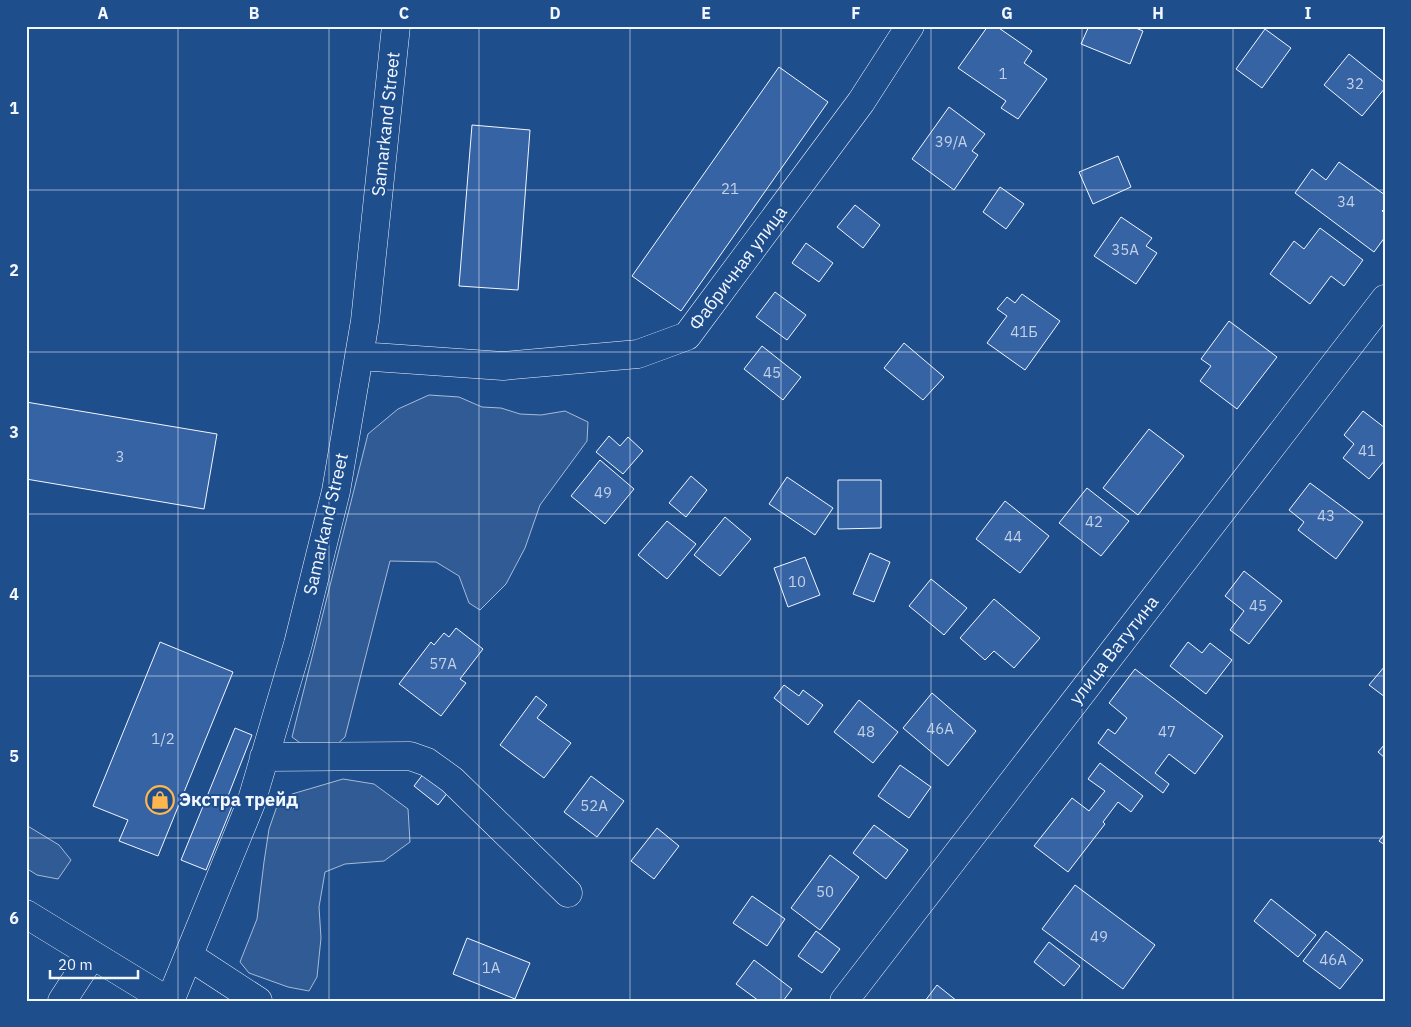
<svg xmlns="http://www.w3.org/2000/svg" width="1411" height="1027" font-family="'IBM Plex Sans',sans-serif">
  <rect width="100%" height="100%" fill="#1f4e8c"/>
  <!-- built -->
  <path fill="#305b95" stroke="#a8bbd7" d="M429 395 459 397 482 407 501 408 520 414 541 415 565 411 588 422 587 441 540 505 525 548 506 584 480 610 469 603 459 576 436 562 390 561 345 737 333 748 303 745 292 737 368 434 398 409Z
    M343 779 374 784 408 809 410 842 384 861 345 864 325 872 319 907 321 938 317 977 309 991 288 987 249 973 240 962 257 919 264 862 269 829 277 806 292 794Z
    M26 825 59 845 71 860 58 879 37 875 26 868Z"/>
  <!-- building -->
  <path fill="#3563a3" stroke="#f2f6ff" d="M988 26H996L1032 51 1024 63 1047 79 1018 119 1001 108 1006 101 958 68Z
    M1089 26H1131L1143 31 1130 64 1081 44Z
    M1265 29 1291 48 1262 88 1236 69Z
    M1349 54 1385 83V88L1362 116 1324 85Z
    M779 67 828 102 681 311 632 276Z
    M949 107 985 134 972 151 978 155 954 190 912 159Z
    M472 125 530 130 518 290 459 286Z
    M1118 156 1131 187 1093 204 1079 172Z
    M1339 162 1385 195V208L1382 211 1385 213V237L1374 252 1295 193 1312 169 1326 180Z
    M1000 187 1024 204 1006 229 983 212Z
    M855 205 880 225 863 248 837 227Z
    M1121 217 1152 238 1146 246 1157 253 1136 284 1094 256Z
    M1320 228 1363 260 1344 286 1331 276 1310 304 1270 274 1294 241 1304 249Z
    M806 243 833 263 819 282 792 263Z
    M775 292 806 315 787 340 756 317Z
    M1022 294 1060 321 1025 370 987 343 1007 316 997 309 1007 297 1015 303Z
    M1229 321 1277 357 1237 409 1200 381 1211 366 1201 359Z
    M904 343 944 377 923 400 884 368Z
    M762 346 801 377 783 400 744 369Z
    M26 402 217 434 204 509 26 479Z
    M1363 411 1385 428V460L1369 479 1343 458 1354 444 1344 435Z
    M1149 429 1184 456 1138 515 1103 488Z
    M609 436 620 446 628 437 643 451 623 474 596 452Z
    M600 460 634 489 605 524 571 496Z
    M691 476 707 490 686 517 669 503Z
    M787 477 833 508 815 535 769 504Z
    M838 480H881V528L838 529Z
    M1310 483 1363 522 1336 559 1298 530 1304 522 1289 510Z
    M1087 488 1129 521 1101 556 1059 523Z
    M1005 501 1049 536 1020 573 976 539Z
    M725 517 751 539 720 576 694 555Z
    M667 521 696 544 667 579 638 555Z
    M870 553 890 562 874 602 853 594Z
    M805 557 820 595 788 607 774 568Z
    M1244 571 1282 601 1249 644 1230 630 1244 611 1225 596Z
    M931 579 967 608 944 635 909 606Z
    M994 599 1040 638 1014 668 994 651 985 660 960 638Z
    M456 628 483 649 460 679 466 683 441 716 399 684 431 642 434 645 444 633 449 637Z
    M160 642 233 672 158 856 119 841 128 820 93 806Z
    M1188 642 1202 653 1210 643 1232 660 1206 694 1170 666Z
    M1385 666V697L1369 685Z
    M1135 669 1223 736 1195 774 1169 754 1155 773 1169 784 1163 793 1098 743 1108 729 1115 734 1127 718 1109 703Z
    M784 685 799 696 803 690 823 705 808 725 774 698Z
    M932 693 976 731 948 766 903 728Z
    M536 696 547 705 537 718 571 743 544 778 500 745Z
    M859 700 898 732 873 763 834 732Z
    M235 728 252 735 228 796 235 799 206 870 181 860Z
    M1385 744V758L1378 752Z
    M1100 763 1143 796 1131 812 1118 802 1103 822 1105 824 1068 872 1034 846 1072 798 1089 811 1105 791 1088 779Z
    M900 765 931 787 909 818 878 796Z
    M427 769 452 787 438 805 414 786Z
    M591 776 624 801 597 837 564 812Z
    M874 825 908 850 886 879 853 853Z
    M657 828 679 846 654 879 631 861Z
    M1385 833V845L1379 841Z
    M830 855 859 877 820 930 791 908Z
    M1075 885 1155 945 1123 989 1042 929Z
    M752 896 785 919 767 946 733 923Z
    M1271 899 1316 935 1298 957 1254 921Z
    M816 931 840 949 822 973 798 956Z
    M1326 931 1363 960 1340 989 1303 961Z
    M467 938 530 963 515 999 453 974Z
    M1049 942 1080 966 1064 986 1034 962Z
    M754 960 792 989 783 1001H759L736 984Z
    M937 985 957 1001H925Z"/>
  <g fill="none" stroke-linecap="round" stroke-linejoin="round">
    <defs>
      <path id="minor" d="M359 356 503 366 638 354 687 336 861 102 910 26
        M264 757 410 756 427 762 452 780 568 893
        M189 956 258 1001
        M62 1001 92 955
        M170 1001 251 803 298 644 336 491 365 321 396 26
        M844 1001 1385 299"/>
      <path id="major" d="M26 914 168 1001"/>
    </defs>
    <!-- minor casing -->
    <use href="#minor" stroke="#f2f6ff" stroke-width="29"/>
    <!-- major casing -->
    <use href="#major" stroke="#f2f6ff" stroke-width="29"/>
    <!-- minor -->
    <use href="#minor" stroke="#1f4e8c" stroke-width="28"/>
    <!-- major -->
    <use href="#major" stroke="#1f4e8c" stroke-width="28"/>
  </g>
  <!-- grid -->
  <path fill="none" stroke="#f2f6ff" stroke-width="1" stroke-opacity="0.55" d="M178 26V1001M329 26V1001M479 26V1001M630 26V1001M781 26V1001M931 26V1001M1082 26V1001M1233 26V1001M26 190H1385M26 352H1385M26 514H1385M26 676H1385M26 838H1385"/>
  <!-- icons -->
  <defs>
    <symbol id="shop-ring" viewBox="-11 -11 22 22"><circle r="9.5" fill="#1f4e8c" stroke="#ffb74d" stroke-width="1.5"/><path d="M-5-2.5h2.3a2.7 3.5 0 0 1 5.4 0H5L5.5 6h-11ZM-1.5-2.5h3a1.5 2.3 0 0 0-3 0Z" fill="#ffb74d"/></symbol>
  </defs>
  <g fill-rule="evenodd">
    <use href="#shop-ring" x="144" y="784" width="32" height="32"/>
  </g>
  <g text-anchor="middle" stroke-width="4" stroke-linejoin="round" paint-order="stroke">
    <!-- number labels -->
    <g font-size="15" fill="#c3d1e8">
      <text x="1003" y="79">1</text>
      <text x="1355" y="89">32</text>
      <text x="951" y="147">39/А</text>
      <text x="730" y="194">21</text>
      <text x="1346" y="207">34</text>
      <text x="1125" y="255">35А</text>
      <text x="1024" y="337">41Б</text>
      <text x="772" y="378">45</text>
      <text x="1367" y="456">41</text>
      <text x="120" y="462">3</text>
      <text x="603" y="498">49</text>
      <text x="1326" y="521">43</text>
      <text x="1094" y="527">42</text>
      <text x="1013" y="542">44</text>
      <text x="797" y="587">10</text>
      <text x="1258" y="611">45</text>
      <text x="443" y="669">57А</text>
      <text x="940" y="734">46А</text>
      <text x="866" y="737">48</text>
      <text x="1167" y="737">47</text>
      <text x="163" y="744">1/2</text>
      <text x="594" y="811">52А</text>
      <text x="825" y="897">50</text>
      <text x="1099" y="942">49</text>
      <text x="1333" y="965">46А</text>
      <text x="491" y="973">1А</text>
    </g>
    <!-- street labels -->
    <g font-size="18" fill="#f2f6ff" stroke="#1f4e8c">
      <text transform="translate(386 124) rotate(-84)" y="6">Samarkand Street</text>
      <text transform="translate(738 268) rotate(-53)" y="6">Фабричная улица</text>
      <text transform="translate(326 524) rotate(-77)" y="6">Samarkand Street</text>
      <text transform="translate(1114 650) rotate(-52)" y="6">улица Ватутина</text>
    </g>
    <!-- poi labels -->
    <g font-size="18" font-weight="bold" fill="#f2f6ff" stroke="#1f4e8c" text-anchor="start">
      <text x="179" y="806">Экстра трейд</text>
    </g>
  </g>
  <!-- border -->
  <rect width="1411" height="1027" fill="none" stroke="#1f4e8c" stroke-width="55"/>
  <!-- scale -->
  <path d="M50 970v8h88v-8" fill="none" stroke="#f2f6ff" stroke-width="2.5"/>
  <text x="58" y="970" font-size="15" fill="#f2f6ff" stroke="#1f4e8c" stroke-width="4" paint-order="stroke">20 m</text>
  <rect x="28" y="28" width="1356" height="972" fill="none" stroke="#f2f6ff" stroke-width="2"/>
  <g font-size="16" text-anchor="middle" font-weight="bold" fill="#f2f6ff">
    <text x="103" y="19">A</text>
    <text x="254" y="19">B</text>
    <text x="404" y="19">C</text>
    <text x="555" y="19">D</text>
    <text x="706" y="19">E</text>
    <text x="856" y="19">F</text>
    <text x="1007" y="19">G</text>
    <text x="1158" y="19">H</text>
    <text x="1308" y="19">I</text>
    <text x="14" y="114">1</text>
    <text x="14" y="276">2</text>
    <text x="14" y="438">3</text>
    <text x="14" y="600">4</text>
    <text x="14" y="762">5</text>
    <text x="14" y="924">6</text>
  </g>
</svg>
